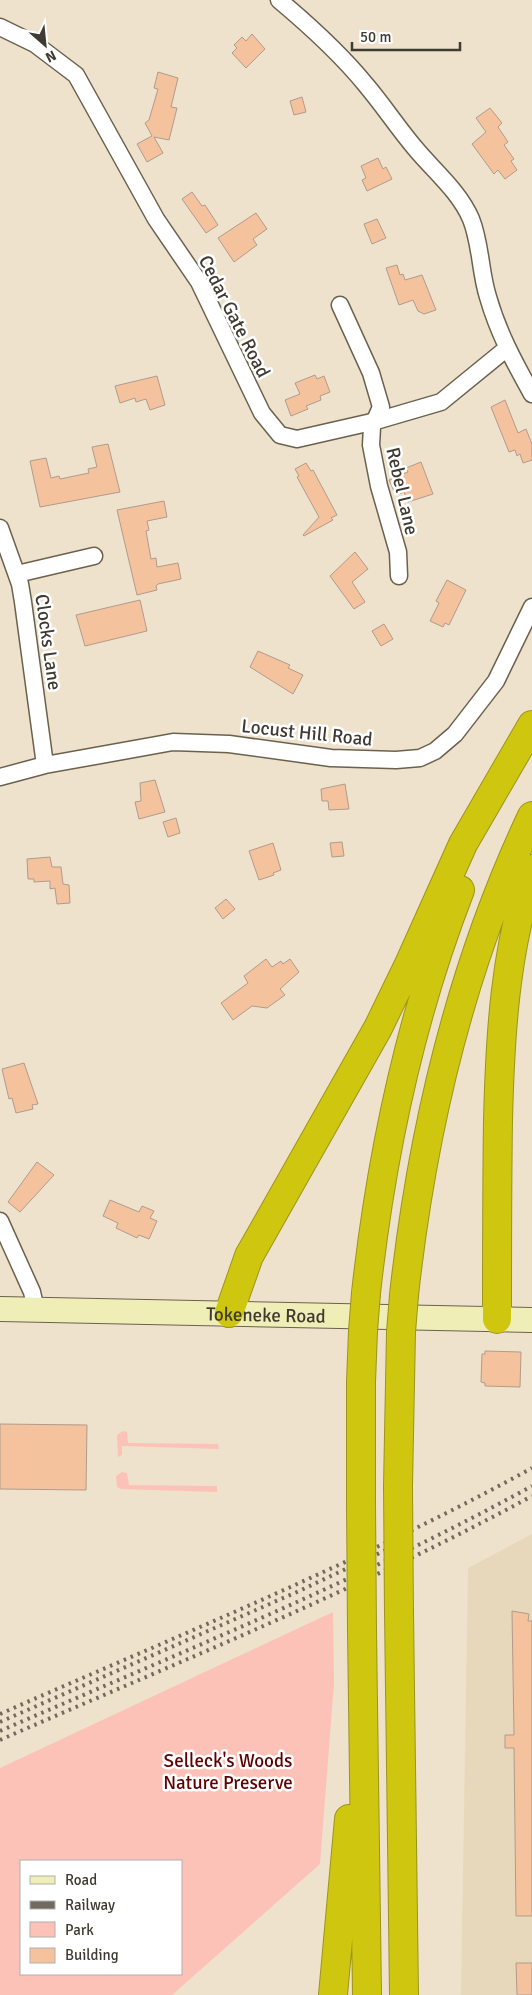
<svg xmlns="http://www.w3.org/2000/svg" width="532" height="1995" font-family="Signika,sans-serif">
  <rect width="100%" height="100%" fill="#eee2cc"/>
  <!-- built -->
  <path fill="#e8d8bb" d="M532 1534V1995H461L468 1568Z"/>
  <!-- green -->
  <path fill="#fcc2b7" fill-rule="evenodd" d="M123 1431 127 1432 128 1443 218 1444 219 1449 122 1446V1455L118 1457 117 1435Z
    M122 1472 127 1473 129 1485 217 1486V1492L121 1489 117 1487 116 1476Z
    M333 1612 334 1683 320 1864 172 1995H0V1768ZM21 1861H181V1974H21Z"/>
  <!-- building -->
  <path fill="#f5c29e" stroke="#b09b8d" d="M252 34 265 49 246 68 232 53 237 48 234 45 242 37 246 41Z
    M158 72 178 78 171 107 177 108 169 140 154 137 163 153 147 162 137 144 152 136 145 123 149 120 158 89 154 88Z
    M302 97 306 112 294 115 290 101Z
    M490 108 502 123 498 127 508 142 504 145 514 159 511 161 517 170 505 179 498 170 494 174 472 144 486 132 476 118Z
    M378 158 383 169 386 167 392 179 367 191 362 180 366 178 361 166Z
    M192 192 202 206 205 205 218 225 206 233 182 199Z
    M256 213 267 229 253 239 257 245 234 262 218 238Z
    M377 219 386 238 372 244 364 224Z
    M397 265 400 275 403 274 405 280 422 275 436 310 424 314 418 311 413 300 399 305 386 268Z
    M315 375 317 379 324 376 330 392 320 396 321 400 306 406 308 409 291 416 285 400 300 394 295 383Z
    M157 376 165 405 150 410 146 399 136 402 135 398 120 403 115 386Z
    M505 400 518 433 526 429 532 444V460L523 463 520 454 517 456 515 450 509 452 491 407Z
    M108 444 120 492 40 507 30 461 46 458 51 478 59 476 60 479 89 473 88 469 97 467 92 447Z
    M421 462 433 494 408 502 404 492 399 494 397 489 394 491 389 480 408 472 406 468Z
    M306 463 311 471 313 470 337 515 331 518 333 520 304 536 303 535 319 517 297 477 299 476 295 469Z
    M164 501 167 517 147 521 149 530 146 531 151 559 156 558 157 567 178 563 181 579 158 584 156 586 157 590 137 595 117 510Z
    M355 552 368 569 352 582 365 602 354 609 330 576Z
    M447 580 466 590 449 625 445 623 443 627 430 621 439 603 436 601Z
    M140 600 147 631 85 646 76 615Z
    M384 624 393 639 381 646 372 631Z
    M258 651 290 665 288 668 303 675 293 694 250 667Z
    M155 780 165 812 139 819 135 802 141 801 140 783Z
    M345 784 349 809 329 810 328 801H322L321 789Z
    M176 818 180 833 168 837 163 822Z
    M342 842 344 856 332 857 330 843Z
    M273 843 281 870 273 873 274 875 259 880 249 851Z
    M50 857 52 867H61L63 884 69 885 70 903 57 904 55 888 50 889V881L34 882V879H28L27 859Z
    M226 899 235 909 223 919 215 908Z
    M266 959 272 967 281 961 283 964 290 959 299 972 280 989 285 995 267 1008 252 1006 233 1020 221 1003 248 983 244 976Z
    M24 1063 38 1104 32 1105 33 1109 16 1113 12 1098 9 1099 2 1069Z
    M37 1162 54 1175 20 1212 8 1202Z
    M110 1200 139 1212 142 1206 154 1211 150 1218 157 1221 149 1239 139 1235 137 1238 116 1228 118 1223 103 1216Z
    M485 1351 521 1352 520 1387 485 1386V1383L481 1382 482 1354H485Z
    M0 1424 87 1425 86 1490 0 1489Z
    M512 1611 529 1614 528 1621H532V1916H516L514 1748H505V1735H514Z
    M516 1963H532V1995H517Z"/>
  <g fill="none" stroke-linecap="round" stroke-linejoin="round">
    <defs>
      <path id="street" d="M279 0C310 26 340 53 366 85 383 105 398 128 415 148 434 171 459 191 471 219 481 244 480 272 488 297 498 332 514 362 532 394
        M0 27 35 44 76 75 156 219 199 282 262 413 280 435 297 439 376 421 441 402 506 349
        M340 305 371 373 381 407 372 427 371 445 379 486 398 552 399 576
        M0 528 20 584 23 602 45 765
        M17 574 94 556
        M0 777 45 765 173 742 229 744 331 758 396 760 420 758 435 751 455 734 496 681 532 607
        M0 1221 32 1292 36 1310"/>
      <g id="secondary">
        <path id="s1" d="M0 1309 532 1320"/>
      </g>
      <path id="highway" d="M366 1293C381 1156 410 1019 460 890
        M404 1295C422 1131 461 966 532 816
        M229 1313 249 1256 378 1028 410 962 463 844 532 725
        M497 1319C497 1253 497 1187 498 1121 500 1035 505 951 532 869
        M398 1486 401 1332
        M361 1503V1382L363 1331
        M399 1612 404 1995
        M362 1630 367 1995
        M333 1995 349 1819"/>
    </defs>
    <!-- street casing -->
    <use href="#street" stroke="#6b614e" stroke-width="19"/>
    <!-- secondary casing -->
    <use href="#secondary" stroke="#6b614e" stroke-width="26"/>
    <!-- highway casing -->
    <use href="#highway" stroke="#9c951b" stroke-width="30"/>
    <!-- street -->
    <use href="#street" stroke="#fff" stroke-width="16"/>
    <!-- secondary -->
    <use href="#secondary" stroke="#f0eeb7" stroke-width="24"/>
    <!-- highway -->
    <use href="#highway" stroke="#cec60f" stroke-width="28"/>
    <!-- rail -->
    <path stroke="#716a5e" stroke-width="4" stroke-dasharray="2.5 5" stroke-linecap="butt" d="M0 1714C179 1635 361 1562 532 1468
      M0 1722 297 1592 403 1542
      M0 1731C179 1653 361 1580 532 1486
      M0 1740C178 1662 361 1589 532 1496"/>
    <defs>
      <path id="highway-bridge" d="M363 1331 366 1293
        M401 1332 404 1295
        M398 1486 399 1612
        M361 1503 362 1630"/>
    </defs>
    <!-- highway-bridge casing -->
    <use href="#highway-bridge" stroke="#9c951b" stroke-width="30" stroke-linecap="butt"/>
    <!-- highway-bridge -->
    <use href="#highway-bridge" stroke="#cec60f" stroke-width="28"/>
  </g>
  <g text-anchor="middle" stroke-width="5" stroke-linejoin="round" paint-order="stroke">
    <!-- street labels -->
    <g font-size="19" fill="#3f3a32" stroke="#fff">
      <text transform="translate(235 316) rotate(63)" y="7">Cedar Gate Road</text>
      <text transform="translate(403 491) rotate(77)" y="7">Rebel Lane</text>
      <text transform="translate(49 642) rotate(82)" y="7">Clocks Lane</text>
      <text transform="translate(307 732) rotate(6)" y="7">Locust Hill Road</text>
      <text dy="7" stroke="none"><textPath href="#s1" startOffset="266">Tokeneke Road</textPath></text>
    </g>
    <!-- park labels -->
    <g font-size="19" fill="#5f0100" stroke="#fff">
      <text x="228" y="1767">Selleck's Woods<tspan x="228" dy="22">Nature Preserve</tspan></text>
    </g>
  </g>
  <!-- legend -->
  <rect x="20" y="1860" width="162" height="115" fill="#ffffff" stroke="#b2b0ad"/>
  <rect x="30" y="1876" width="25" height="8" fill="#f0eeb7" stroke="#b2b0ad"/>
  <text x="65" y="1885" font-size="15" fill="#3f3a32">Road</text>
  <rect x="30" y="1901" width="25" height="8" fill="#716a5e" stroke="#b2b0ad"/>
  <text x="65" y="1910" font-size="15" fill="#3f3a32">Railway</text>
  <rect x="30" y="1922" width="25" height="15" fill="#fcc2b7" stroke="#b2b0ad"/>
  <text x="65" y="1935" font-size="15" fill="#3f3a32">Park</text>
  <rect x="30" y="1948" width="25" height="15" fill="#f5c29e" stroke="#b2b0ad"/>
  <text x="65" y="1960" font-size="15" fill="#3f3a32">Building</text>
  <!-- north arrow -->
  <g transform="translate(45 45) rotate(153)" stroke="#ffffff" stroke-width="4" paint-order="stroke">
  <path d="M0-4L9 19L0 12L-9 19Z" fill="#3f3a32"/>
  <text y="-8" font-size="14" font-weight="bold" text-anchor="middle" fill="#3f3a32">N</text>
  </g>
  <!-- scale -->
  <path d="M352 42v8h108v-8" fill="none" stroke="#3f3a32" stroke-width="2.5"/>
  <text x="360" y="42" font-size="15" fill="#3f3a32" stroke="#ffffff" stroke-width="4" paint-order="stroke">50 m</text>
</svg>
